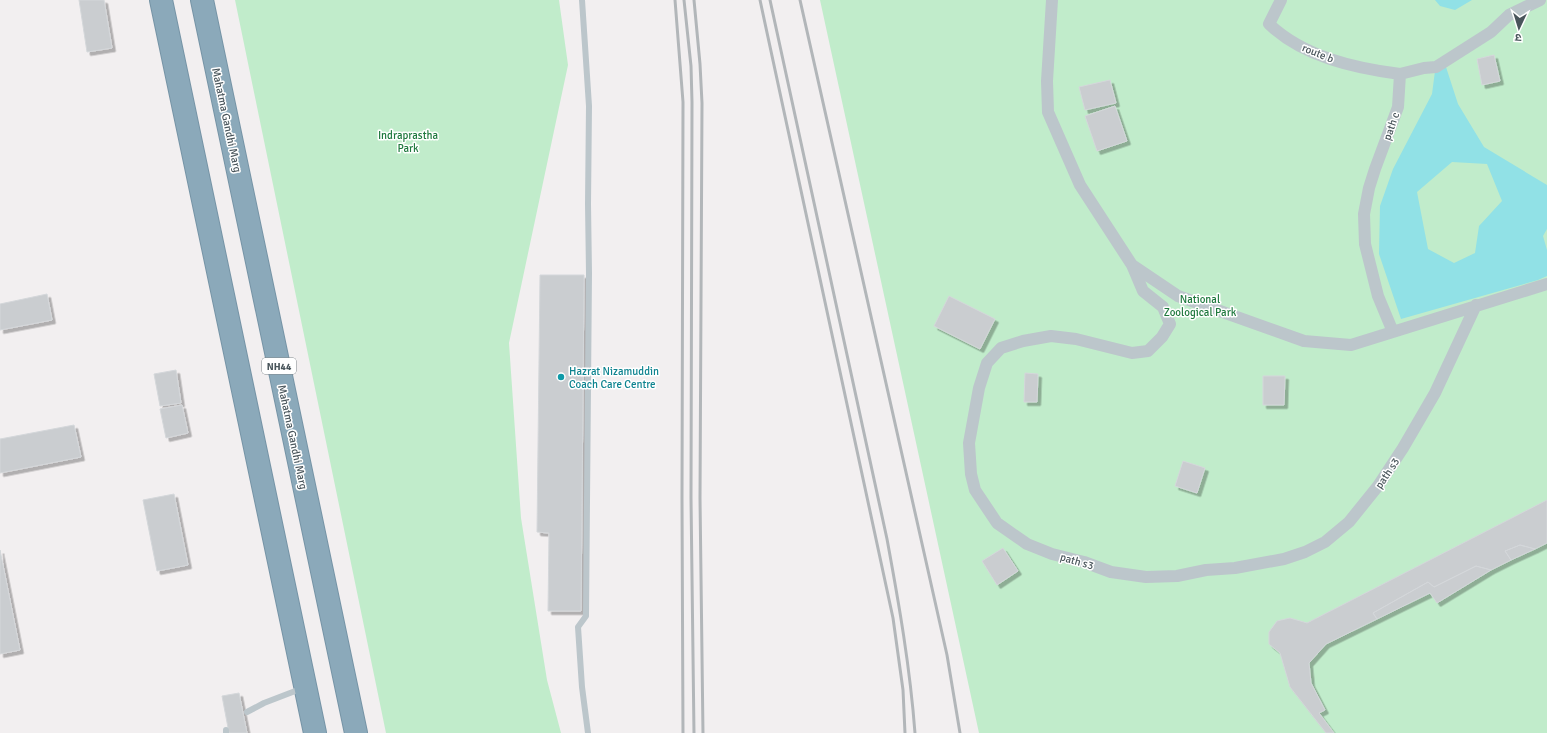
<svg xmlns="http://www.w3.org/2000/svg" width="1547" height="733" font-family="Signika,'Noto Sans Devanagari',sans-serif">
  <defs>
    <filter id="shadow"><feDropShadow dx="3.5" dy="3.5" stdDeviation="0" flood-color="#0004"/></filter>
  </defs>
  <rect width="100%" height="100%" fill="#f2eff0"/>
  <!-- green -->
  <path fill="#c1eccb" d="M235 0H559L568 65 509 343 521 518 547 680 561 733H386Z
    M820 0H1547V733H979Z"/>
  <!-- water -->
  <path fill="#91e1e6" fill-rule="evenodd" d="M1435 0H1472L1455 10 1440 6Z
    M1446 67 1458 104 1484 147 1547 185V229L1543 236 1547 250V276L1538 280 1401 319 1379 254 1380 206 1393 169 1432 94 1435 71ZM1452 162 1487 164 1502 201 1479 226 1475 253 1454 263 1428 249 1417 192Z"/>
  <!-- building -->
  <path fill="#cacdd0" stroke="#d4d7da" filter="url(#shadow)" d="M79 0H104L112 48 87 52Z
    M1494 55 1500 81 1482 85 1477 59Z
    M1110 80 1116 103 1085 110 1079 87Z
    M1115 106 1127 141 1097 151 1085 116Z
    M540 275H584L581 611H548L549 533 537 532Z
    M47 294 52 320 0 330V304Z
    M949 296 995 319 980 349 934 326Z
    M176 370 181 403 160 406 154 374Z
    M1025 373 1038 374 1037 402H1024Z
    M1263 376H1285L1284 405H1263Z
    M182 405 188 433 166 438 160 409Z
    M74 425 81 457 0 473V439Z
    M1183 461 1205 468 1197 493 1175 486Z
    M174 494 188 565 157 571 143 500Z
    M1547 500V543L1535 549 1520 545 1505 551 1511 560 1491 570 1476 566 1434 587 1428 582 1373 613 1377 619 1326 644 1309 663 1311 683 1325 710 1319 713 1334 733H1326L1290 687 1280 653 1269 644V632L1277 621 1290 618 1307 623Z
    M1520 545 1535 549 1511 560 1505 551Z
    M1003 548 1018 571 997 585 982 561Z
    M0 550 20 650 0 654Z
    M1476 566 1491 570 1437 603 1430 593 1377 619 1373 613 1428 582 1434 587Z
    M239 693 247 733H229L222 696Z"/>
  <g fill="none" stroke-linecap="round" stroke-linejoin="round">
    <defs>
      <path id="highway" d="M161 0 315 733
        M202 0 356 733"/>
    </defs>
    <!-- highway casing -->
    <use href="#highway" stroke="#7694a6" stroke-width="24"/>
    <!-- lane -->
    <path stroke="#bcc6cb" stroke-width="6" d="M582 0 589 106 588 204 589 273 586 616 578 627 582 687 588 733
      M247 712 264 703 303 688
      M226 730V733"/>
    <!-- street -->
    <path stroke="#bcc6cb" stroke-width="12" d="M1052 0 1047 81 1048 112 1080 185 1132 265 1178 296 1304 341 1351 345 1547 284
      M1281 0 1269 24C1304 57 1354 68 1400 74
      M1132 265 1143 291 1163 307 1170 324 1162 337 1148 351 1132 353 1076 339 1051 336 1023 341 1001 348 987 363 979 388 969 443 971 474 975 490 997 523 1027 544 1052 554 1084 562 1111 572 1146 577 1177 576 1206 570 1235 568 1284 559 1305 552 1325 542 1349 522 1378 486 1403 448 1435 393 1476 305
      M1393 332 1378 296 1365 244 1364 214 1369 188 1375 169 1398 107 1400 74 1424 68 1436 67 1491 32 1509 15 1540 0"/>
    <!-- highway -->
    <use href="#highway" stroke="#8ba9ba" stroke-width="22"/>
    <!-- rail -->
    <path stroke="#b2b6b9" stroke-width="3" d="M675 0 683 102 682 499 683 733
      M684 0 691 66 692 102 691 498 694 733
      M694 0 700 64 702 103 700 498 703 733
      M760 0 893 618 903 690 905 733
      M770 0 887 539C899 604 910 667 915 733
      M800 0 947 655 960 733"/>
  </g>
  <!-- markers -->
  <circle fill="#0f9aa8" stroke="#fff" stroke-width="1.5" cx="561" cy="377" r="4"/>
  <g text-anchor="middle" stroke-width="3" stroke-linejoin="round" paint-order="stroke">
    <!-- shield labels -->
    <rect fill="#fff" stroke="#80888c" stroke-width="1" x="262" y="358" width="34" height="16" rx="3"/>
    <g font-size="10" font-weight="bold" fill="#49555b">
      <text x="279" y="370">NH44</text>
    </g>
    <!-- street labels -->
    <g font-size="11" fill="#49555b" stroke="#fff">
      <text transform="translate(1318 53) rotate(22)" y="4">route b</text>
      <text transform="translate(227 120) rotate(78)" y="4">Mahatma Gandhi Marg</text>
      <text transform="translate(1391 126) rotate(-71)" y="4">path c</text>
      <text transform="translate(293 437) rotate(78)" y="4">Mahatma Gandhi Marg</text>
      <text transform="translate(1387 473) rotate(-56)" y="4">path s3</text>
      <text transform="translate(1077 561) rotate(16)" y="4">path s3</text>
    </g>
    <!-- park labels -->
    <g font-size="11" fill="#1e783d" stroke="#fff">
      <text x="408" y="139">Indraprastha<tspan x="408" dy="13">Park</tspan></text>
      <text x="1200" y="303">National<tspan x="1200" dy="13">Zoological Park</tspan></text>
    </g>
    <!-- culture labels -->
    <g font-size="11" fill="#0d838f" stroke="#fff" text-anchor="start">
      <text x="569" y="375">Hazrat Nizamuddin<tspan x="569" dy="13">Coach Care Centre</tspan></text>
    </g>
  </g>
  <!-- north arrow -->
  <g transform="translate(1519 28) rotate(184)" stroke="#ffffff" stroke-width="3" paint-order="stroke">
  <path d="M0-3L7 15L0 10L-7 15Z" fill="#49555b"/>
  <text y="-6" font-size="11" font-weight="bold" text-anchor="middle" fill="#49555b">उ</text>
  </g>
</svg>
